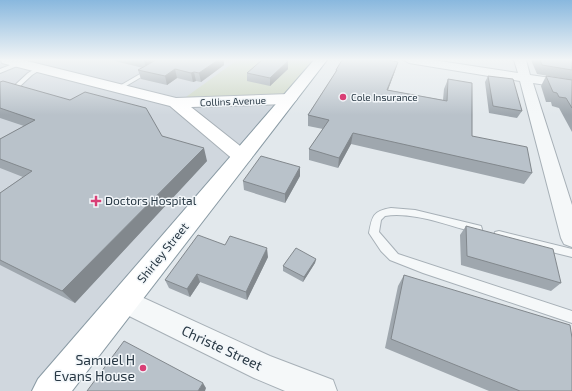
<svg xmlns="http://www.w3.org/2000/svg" width="572" height="391" font-family="'Exo 2',sans-serif">
  <rect width="100%" height="100%" fill="#e2e8ec"/>
  <!-- built -->
  <path fill="#d0d7de" d="M0 60H313L33 391H0Z"/>
  <!-- green -->
  <path fill="#ccd6c3" d="M237 60H313L283 96 186 97Z"/>
  <g fill="none" stroke-linecap="round" stroke-linejoin="round">
    <defs>
      <path id="lane" d="M164 60H170L121 89 116 88Z
        M20 61 23 63 22 64 0 73V69Z
        M38 67 43 68 32 75 18 88 0 97V93L14 86 28 73Z
        M391 208 415 210 477 225 481 226 482 229 481 232 477 233C450 226 412 211 385 216L381 220 379 232 398 254 572 311V323L423 273 390 260 381 251 369 233C372 216 373 211 391 208Z
        M499 231 572 249V257L495 238 494 235 495 232Z"/>
      <path id="street" d="M404 60H433L518 73 514 60H526L530 75 572 81V89L533 83 572 205V247L564 244 561 238 520 81 409 63Z
        M124 289 270 356 333 380 337 391H285L254 378 115 309 111 301 115 293Z"/>
      <path id="secondary" d="M1 60H23L176 98 289 94 294 96 297 99 294 102 289 104 191 107 249 153 252 157 249 161 242 163 235 161 170 106 2 63Z"/>
      <path id="highway" d="M314 60H327L72 391H32L38 379Z"/>
    </defs>
    <!-- lane casing -->
    <use href="#lane" stroke="#a7b0b7" stroke-width="2"/>
    <!-- street casing -->
    <use href="#street" stroke="#a7b0b7" stroke-width="2"/>
    <!-- secondary casing -->
    <use href="#secondary" stroke="#a7b0b7" stroke-width="2"/>
    <!-- highway casing -->
    <use href="#highway" stroke="#8899a3" stroke-width="2"/>
    <!-- lane -->
    <use href="#lane" fill="#f5f8f9" fill-rule="evenodd"/>
    <!-- street -->
    <use href="#street" fill="#f5f8f9" fill-rule="evenodd"/>
    <!-- secondary -->
    <use href="#secondary" fill="#fff" fill-rule="evenodd"/>
    <!-- highway -->
    <use href="#highway" fill="#fff" fill-rule="evenodd"/>
  </g>
  <!-- wall -->
  <path fill="#9fa7ae" d="M111 60H224V65L201 82 196 81 193 82 177 78 167 85 141 79 138 70 143 68Z
    M531 60H572V80L537 74Z
    M288 61V69L270 86 247 81V73Z
    M336 70 395 71 388 90 443 100 444 89 448 79 472 136 532 173 524 184 351 144 338 168 309 160V149L323 129 308 126V115L335 73Z
    M488 76 522 111 517 118 489 113 485 82Z
    M546 76 572 80V132L559 108 552 106 551 102H546L541 86Z
    M0 82 162 136 207 161 75 303 0 265V193L23 177 0 168V139L24 126 0 118Z
    M300 176 285 203 244 190 243 181Z
    M466 226 561 283 551 291 461 265 460 235Z
    M225 245 268 257 247 300 200 282 190 297 169 288 165 280Z
    M316 259 315 263 303 282 283 271V266Z
    M404 275 572 391H489L385 348 398 286Z"/>
  <!-- shaded-wall -->
  <path fill="#82888d" d="M144 60H161L146 68Z
    M218 60H224V65L201 82 199 73Z
    M288 61V69L270 86V78Z
    M398 62 395 71 384 100 387 90Z
    M175 69 177 78 167 85 165 76Z
    M194 72 196 81 193 82 191 73Z
    M353 133 351 144 338 168 339 158Z
    M204 148 207 161 75 303 62 291Z
    M300 167V176L285 203V194Z
    M267 248 268 257 247 300 246 292Z
    M316 259 315 263 303 282 304 277Z
    M197 274 200 282 190 297 187 289Z
    M203 383 206 388 205 391H198Z"/>
  <!-- building -->
  <path fill="#b9c2ca" stroke="#82888d" d="M156 60H218L199 73 194 72 191 73 175 69 165 76 138 70Z
    M262 60H284L288 61 270 78 247 73Z
    M342 60H389L398 62 387 90 447 101 448 79 472 83V136L527 147 532 173 353 133 339 158 309 149 329 120 308 115 337 70H336Z
    M540 60H572V70L542 65Z
    M488 76 513 79 522 111 493 106Z
    M546 76 572 80V108L566 98 559 97 557 93 553 92Z
    M3 81 70 100 85 92 146 108 162 136 204 148 62 291 0 260V193L32 171 0 159V139L35 120 0 108V82Z
    M261 156 300 167 285 194 243 181Z
    M466 226 553 249 561 283 467 256Z
    M198 235 225 245 230 236 267 248 246 292 197 274 187 289 165 280Z
    M296 248 316 259 304 277 283 266Z
    M404 275 570 325 572 338V391H520L391 339Z
    M124 341 203 383 198 391H87Z"/>
  <!-- sky -->
  <linearGradient id="sky" x2="0" y2="1"><stop stop-color="#89b8de"/><stop offset="0.52" stop-color="#f2f5f6"/><stop offset="1" stop-color="#f2f5f6" stop-opacity="0"/></linearGradient>
  <rect width="572" height="115" fill="url(#sky)"/>
  <!-- markers -->
  <g fill="#d93f76" stroke="#f2f6f9" stroke-width="1.5">
    <circle cx="343" cy="97" r="4"/>
    <path d="M94 195h4v4h4v4h-4v4h-4v-4h-4v-4h4z"/>
    <circle cx="143" cy="368" r="4"/>
  </g>
  <g text-anchor="middle" stroke-width="3" stroke-linejoin="round" paint-order="stroke">
    <!-- far-poi labels -->
    <g font-size="10" fill="#293945" stroke="#f2f6f9" text-anchor="start">
      <text x="351" y="101">Cole Insurance</text>
    </g>
    <!-- far-street labels -->
    <g font-size="10" fill="#293945" stroke="#f2f6f9">
      <text transform="translate(233 101) rotate(-2)" y="4">Collins Avenue</text>
    </g>
    <!-- poi labels -->
    <g font-size="12" fill="#293945" stroke="#f2f6f9" text-anchor="start">
      <text x="105" y="205">Doctors Hospital</text>
    </g>
    <!-- street labels -->
    <g font-size="12" fill="#293945" stroke="#f2f6f9">
      <text transform="translate(163 253) rotate(-51)" y="4">Shirley Street</text>
    </g>
    <!-- near-street labels -->
    <g font-size="14" fill="#293945" stroke="#f2f6f9">
      <text transform="translate(222 348) rotate(25)" y="5">Christe Street</text>
    </g>
    <!-- near-poi labels -->
    <g font-size="14" fill="#293945" stroke="#f2f6f9" text-anchor="end">
      <text x="135" y="365">Samuel H<tspan x="135" dy="16">Evans House</tspan></text>
    </g>
  </g>
</svg>
